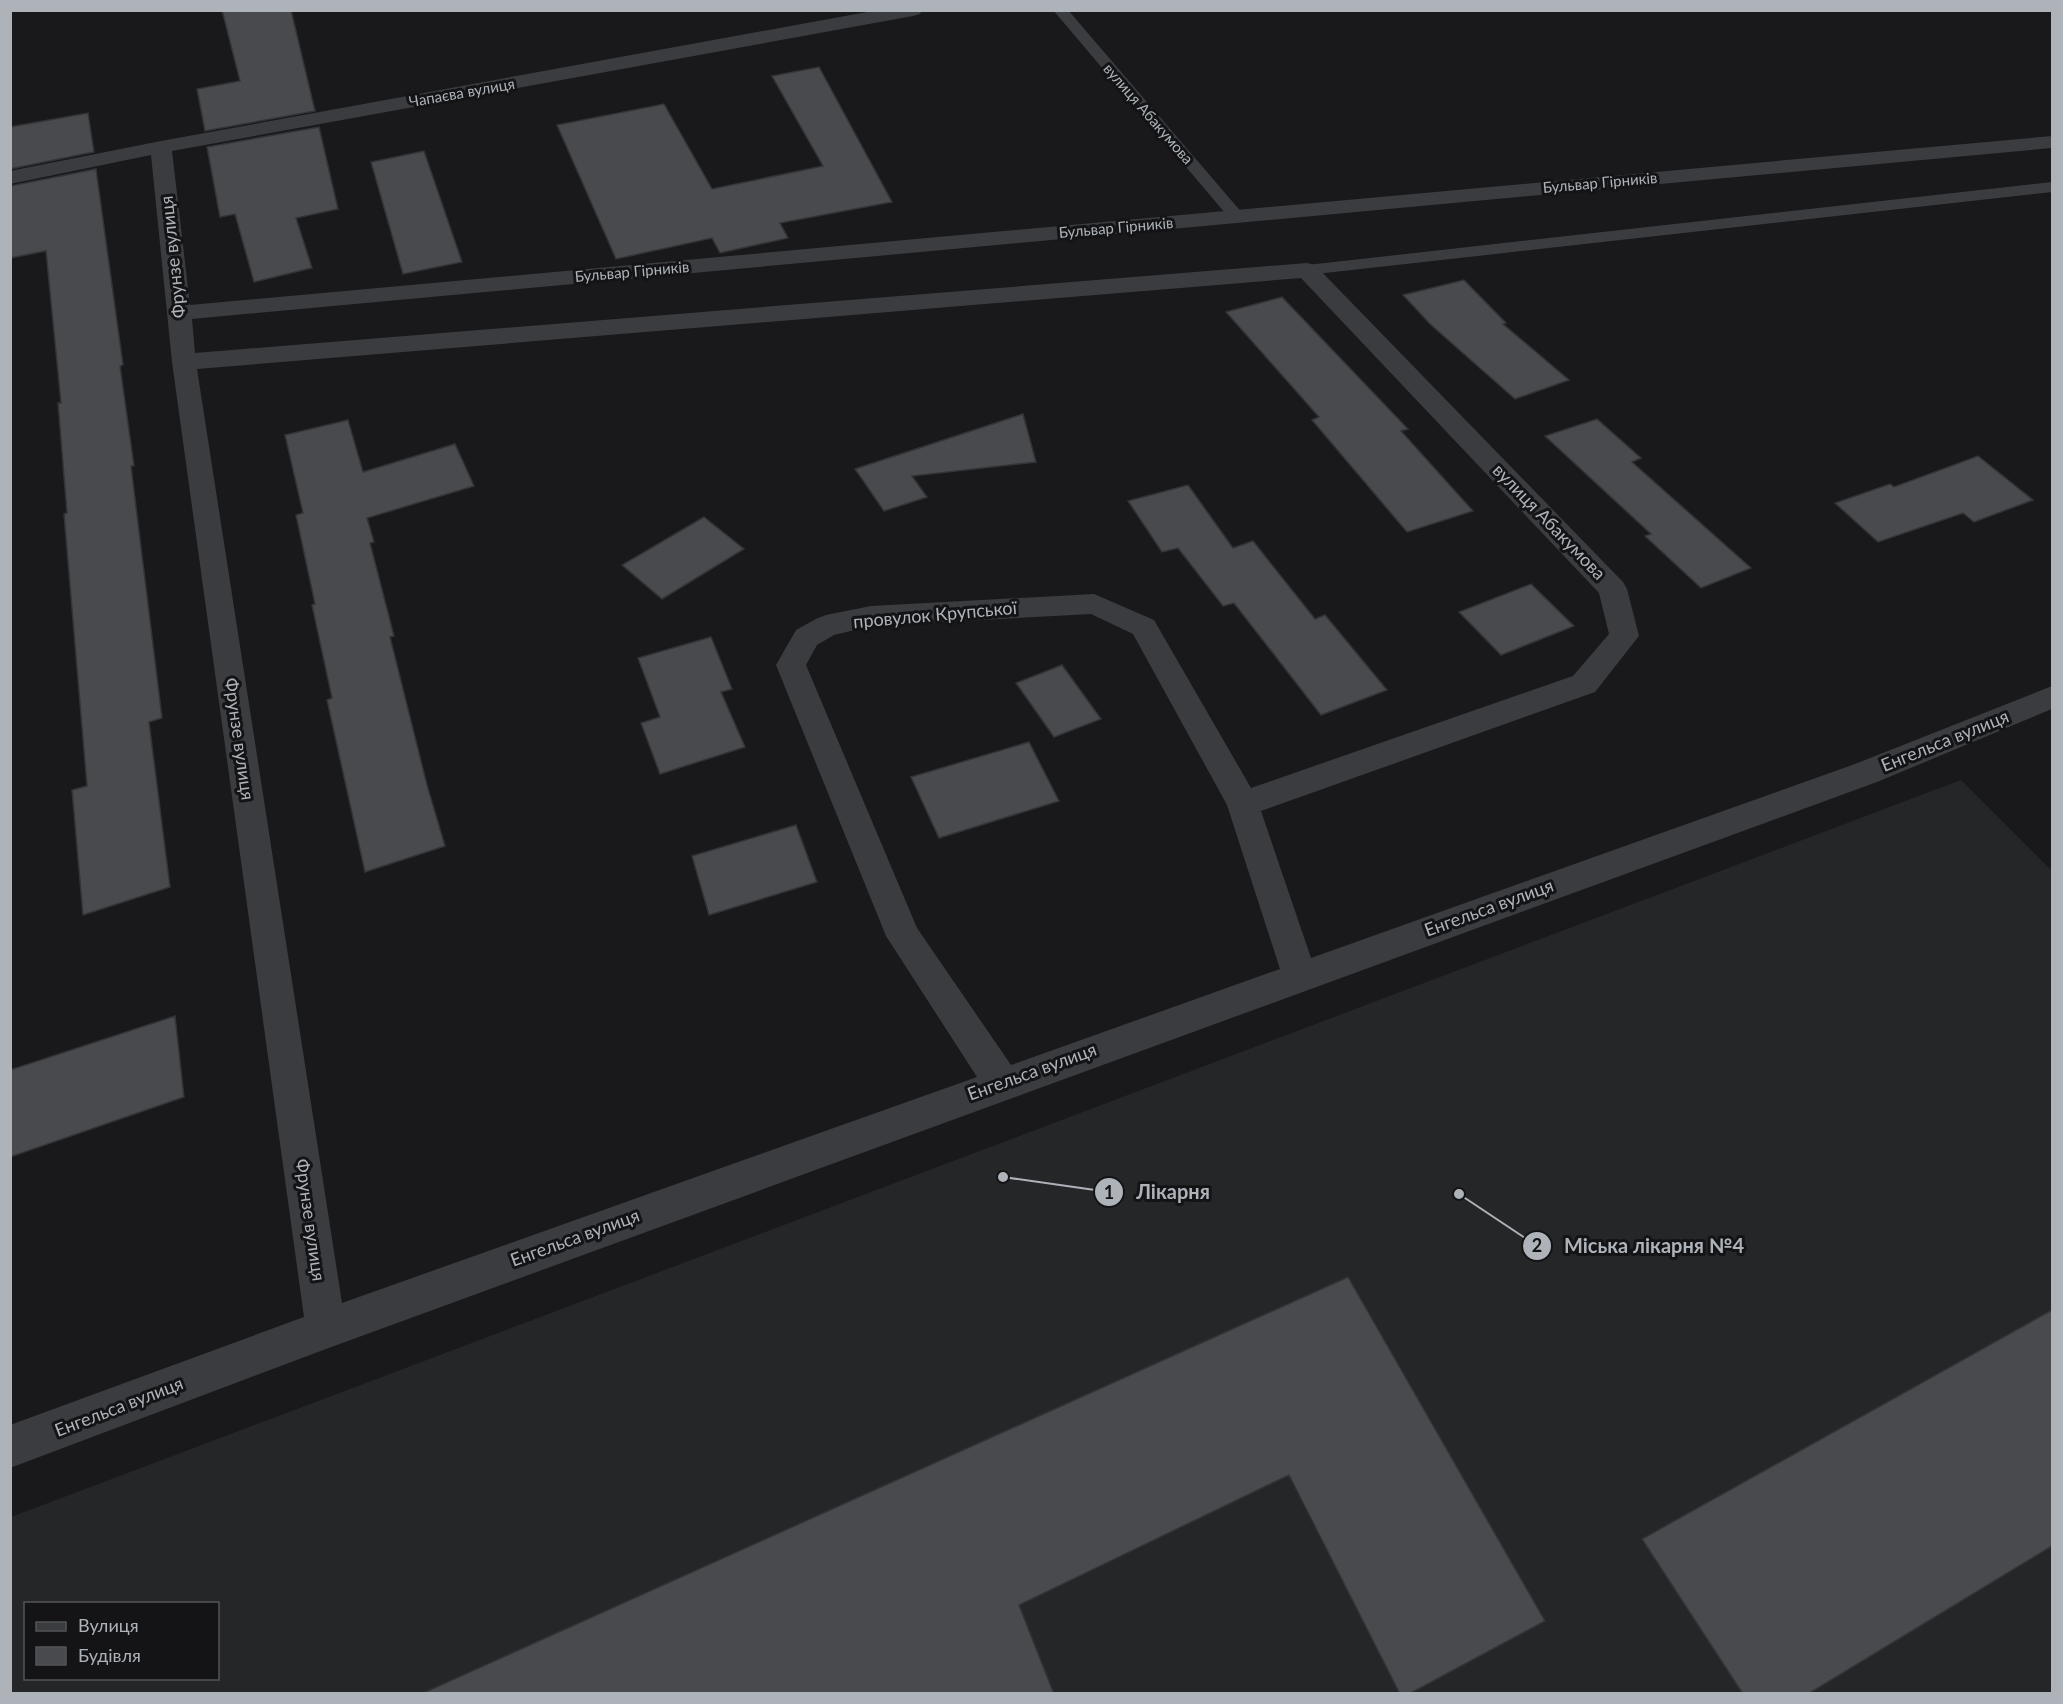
<svg xmlns="http://www.w3.org/2000/svg" width="2063" height="1704" font-family="Lato,sans-serif">
  <rect width="100%" height="100%" fill="#19191b"/>
  <!-- built -->
  <path fill="#252628" fill-rule="evenodd" d="M1961 780 2052 871V1693L11 1694V1517ZM26 1604H218V1678H26Z"/>
  <!-- building -->
  <path fill="#484a4d" stroke="#333437" stroke-width="1.5" d="M222 10H291L315 111 205 131 197 89 240 81Z
    M819 67 892 202 780 223 788 238 720 253 712 238 616 259 557 125 664 104 712 189 823 166 772 76Z
    M88 113 94 152 10 169V127Z
    M319 127 338 209 296 218 312 268 254 282 235 214 220 217 207 147Z
    M424 151 462 262 403 274 371 162Z
    M96 169 123 365 120 366 134 466H131L162 718 149 722 170 887 83 915 72 790 87 786 64 514 67 513 58 403H61L46 251 10 258V186Z
    M1464 280 1506 323 1503 324 1569 380 1515 399 1430 324 1403 295Z
    M1282 297 1408 429 1401 431 1473 511 1407 532 1312 420 1319 417 1226 312Z
    M1023 414 1036 462 912 476 927 497 884 511 855 469Z
    M1597 419 1641 458 1632 462 1751 568 1701 588 1645 536 1651 534 1545 436Z
    M348 420 363 472 455 444 474 486 367 518 374 542 370 543 394 636 390 637 427 785 445 846 365 872 327 700 332 698 312 605 315 604 296 515 303 513 285 435Z
    M1978 456 2033 500 1974 522 1963 513 1878 542 1835 503 1890 484 1894 487Z
    M1188 485 1233 548 1253 541 1315 619 1325 615 1387 690 1321 715 1234 603 1223 606 1178 548 1162 552 1128 501Z
    M704 517 744 549 662 599 622 565Z
    M1531 584 1574 626 1501 655 1459 612Z
    M711 637 732 689 721 692 745 747 660 774 641 723 660 717 638 658Z
    M1062 665 1101 719 1054 737 1016 683Z
    M1029 742 1059 801 939 838 911 777Z
    M796 825 817 882 709 915 692 856Z
    M175 1016 184 1097 10 1157V1070Z
    M1348 1277 1545 1621 1409 1694H1400L1289 1475 1019 1605 1054 1694H421Z
    M2052 1310V1546L1808 1694H1743L1642 1539Z"/>
  <g fill="none" stroke-linecap="round" stroke-linejoin="round">
    <!-- service -->
    <path fill="#3a3c40" fill-rule="evenodd" d="M1053 10H1068L1243 214 1245 217 1243 220H1231Z
      M2052 182V192L1307 275 1301 274 1298 270 1301 266 1307 265Z"/>
    <!-- minor -->
    <path fill="#3a3c40" fill-rule="evenodd" d="M878 10H922L920 14 913 16 172 151 190 305 2052 136V148L192 319 195 353 1307 263 1315 265 1623 582 1627 589 1639 636 1595 692 1261 811 1311 958 1855 764 2052 686V709L1877 782 326 1349 10 1468V1425L304 1317 172 362 151 155 10 184V171L161 141ZM1301 278 1599 593 1609 634 1573 676 1251 788 1154 620 1094 594 871 606 826 615 816 619 796 630 776 665 886 936 977 1077 342 1303 197 369ZM1091 614 1133 634 1227 805 1280 969 1011 1065 917 928 806 665 817 645 834 635 871 626Z"/>
  </g>
  <g text-anchor="middle" stroke-width="6" stroke-linejoin="round" paint-order="stroke">
    <!-- far-street labels -->
    <g font-size="15" fill="#adb3b9" stroke="#141416">
      <text transform="translate(462 93) rotate(-10)" y="5">Чапаєва вулиця</text>
      <text transform="translate(1148 114) rotate(49)" y="5">вулиця Абакумова</text>
      <text transform="translate(1600 183) rotate(-5)" y="5">Бульвар Гірників</text>
      <text transform="translate(1116 228) rotate(-5)" y="5">Бульвар Гірників</text>
      <text transform="translate(632 272) rotate(-5)" y="5">Бульвар Гірників</text>
    </g>
    <!-- street labels -->
    <g font-size="18" fill="#adb3b9" stroke="#141416">
      <text transform="translate(173 257) rotate(-96)" y="6">Фрунзе вулиця</text>
      <text transform="translate(1549 522) rotate(46)" y="6">вулиця Абакумова</text>
      <text transform="translate(935 615) rotate(-5)" y="6">провулок Крупської</text>
      <text transform="translate(239 739) rotate(82)" y="6">Фрунзе вулиця</text>
      <text transform="translate(1945 741) rotate(-22)" y="6">Енгельса вулиця</text>
      <text transform="translate(1489 908) rotate(-20)" y="6">Енгельса вулиця</text>
      <text transform="translate(1032 1072) rotate(-20)" y="6">Енгельса вулиця</text>
      <text transform="translate(310 1220) rotate(82)" y="6">Фрунзе вулиця</text>
      <text transform="translate(575 1238) rotate(-20)" y="6">Енгельса вулиця</text>
      <text transform="translate(119 1407) rotate(-21)" y="6">Енгельса вулиця</text>
    </g>
  </g>
  <!-- callouts -->
  <path fill="none" stroke="#adb3b9" stroke-width="2" d="M1003 1177L1109 1192M1459 1194L1537 1246"/>
  <g fill="#adb3b9" stroke="#141416" stroke-width="2">
    <circle cx="1003" cy="1177" r="6"/>
    <circle cx="1459" cy="1194" r="6"/>
    <circle cx="1109" cy="1192" r="15"/>
    <circle cx="1537" cy="1246" r="15"/>
  </g>
  <g font-size="18" text-anchor="middle" font-weight="bold" fill="#111">
    <text x="1109" y="1199">1</text>
    <text x="1537" y="1252">2</text>
  </g>
  <g font-size="20" text-anchor="middle" font-weight="bold" fill="#adb3b9" stroke="#141416" stroke-width="6" stroke-linejoin="round" paint-order="stroke">
    <text x="1173" y="1199">Лікарня</text>
    <text x="1654" y="1253">Міська лікарня №4</text>
  </g>
  <!-- border -->
  <rect width="2063" height="1704" fill="none" stroke="#adb3b9" stroke-width="24"/>
  <!-- legend -->
  <rect x="24" y="1602" width="195" height="78" fill="#141416" stroke="#515457" stroke-width="1.5"/>
  <rect x="36" y="1622" width="30" height="9" fill="#3a3c40" stroke="#515457" stroke-width="1.5"/>
  <text x="78" y="1632" font-size="18" fill="#adb3b9">Вулиця</text>
  <rect x="36" y="1647" width="30" height="18" fill="#484a4d" stroke="#515457" stroke-width="1.5"/>
  <text x="78" y="1662" font-size="18" fill="#adb3b9">Будівля</text>
</svg>
